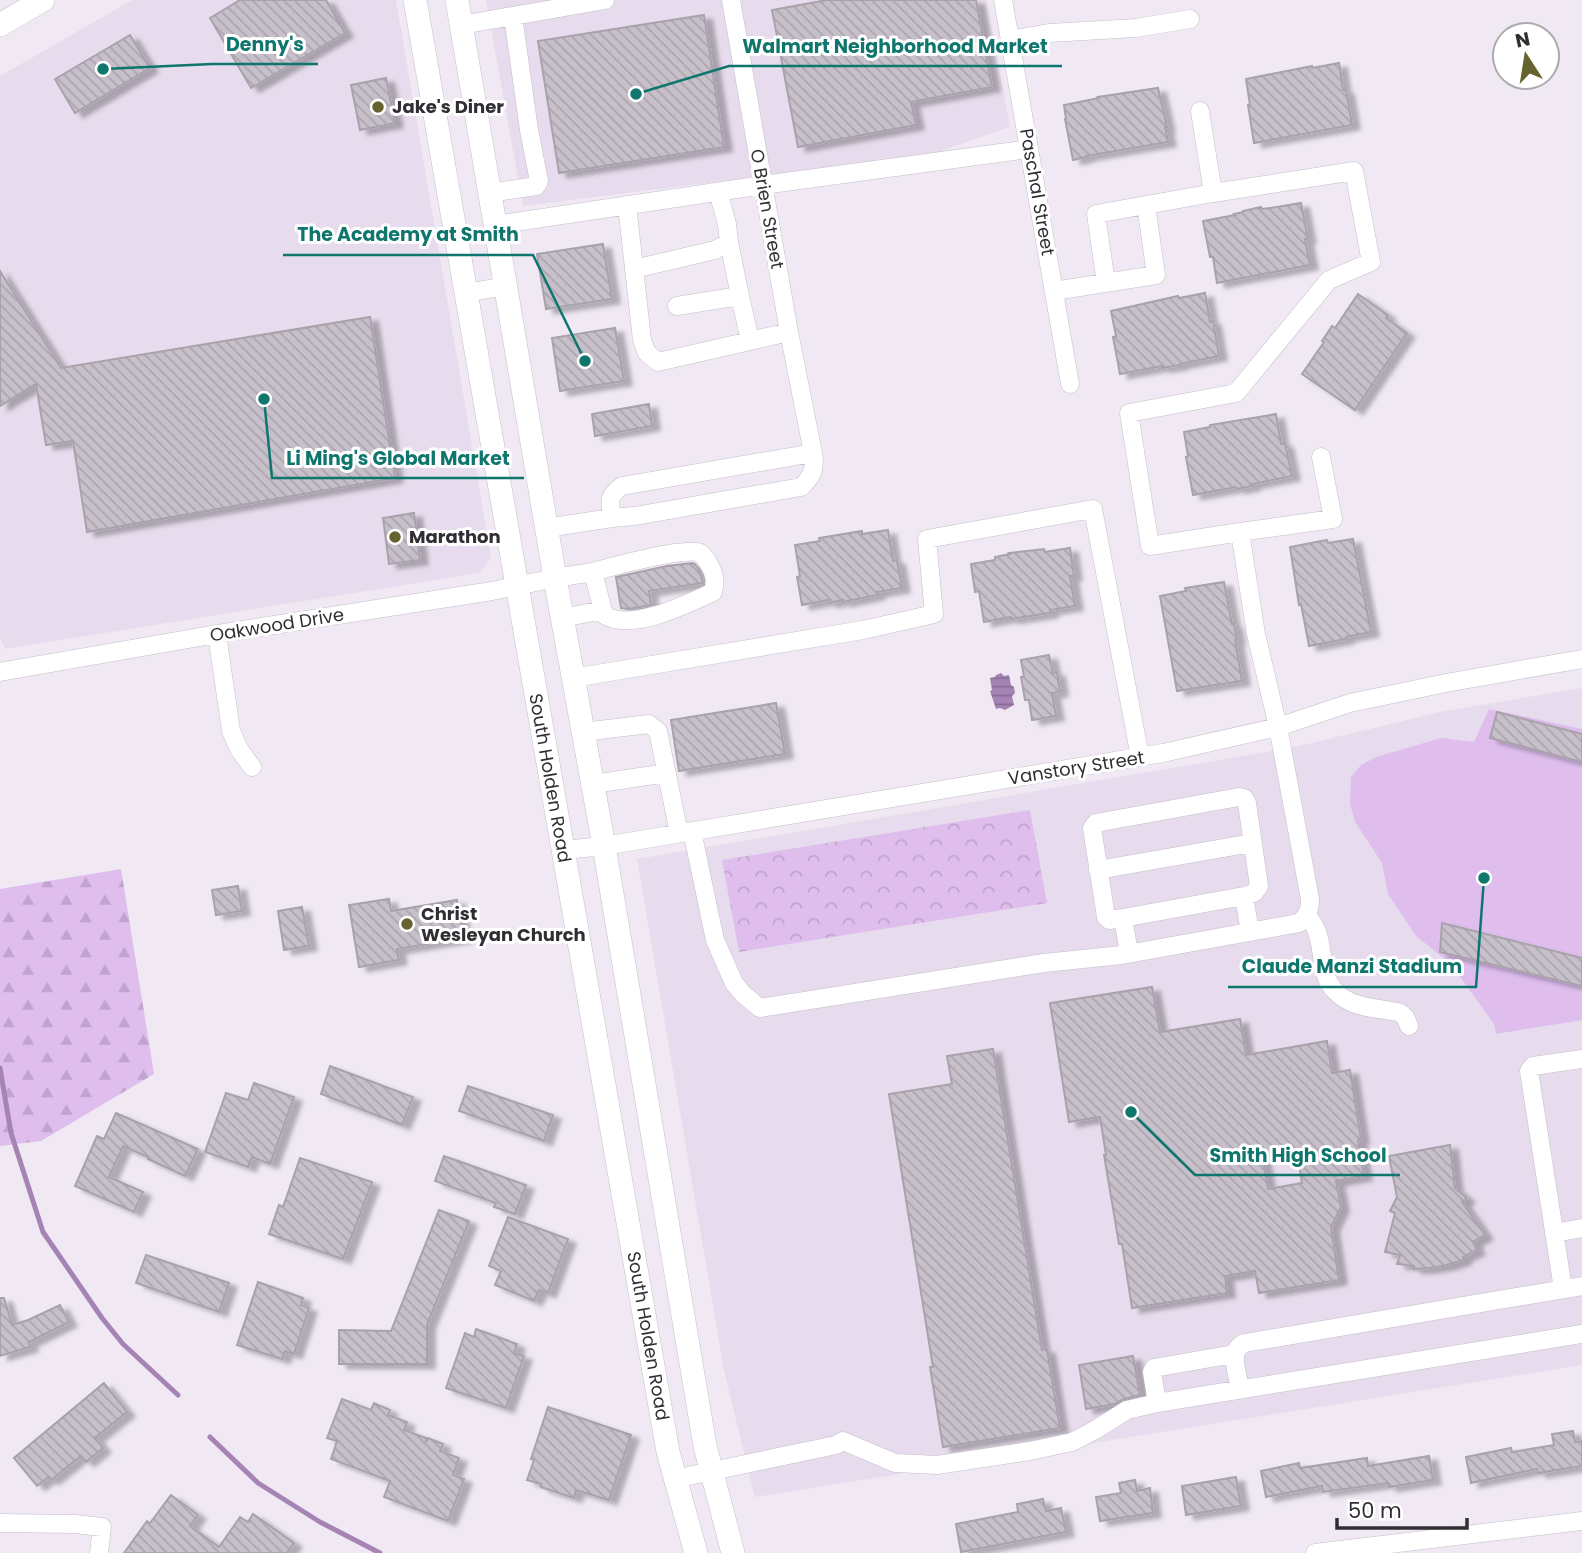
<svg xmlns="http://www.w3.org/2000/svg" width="1582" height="1553" font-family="Poppins,sans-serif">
  <defs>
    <pattern id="forest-firs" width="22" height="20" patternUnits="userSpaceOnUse" patternTransform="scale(1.75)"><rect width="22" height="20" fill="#dfbeee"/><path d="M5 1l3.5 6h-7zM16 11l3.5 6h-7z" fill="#c0a4cd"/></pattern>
    <pattern id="park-crowns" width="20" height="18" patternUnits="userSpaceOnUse" patternTransform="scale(1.75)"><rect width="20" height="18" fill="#dfbeee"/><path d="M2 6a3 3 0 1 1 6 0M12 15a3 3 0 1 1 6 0" fill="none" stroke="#c0a4cd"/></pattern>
    <pattern id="water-rules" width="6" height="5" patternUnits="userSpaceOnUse" patternTransform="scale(1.75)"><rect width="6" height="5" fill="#a584b5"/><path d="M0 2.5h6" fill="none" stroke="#876c94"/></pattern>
    <pattern id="building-back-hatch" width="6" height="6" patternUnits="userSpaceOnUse" patternTransform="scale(1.75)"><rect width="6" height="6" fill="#c7c0ca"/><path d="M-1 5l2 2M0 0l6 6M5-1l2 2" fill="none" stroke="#aba5ae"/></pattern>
    <filter id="shadow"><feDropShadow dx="8" dy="4.5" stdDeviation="2" flood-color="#0004"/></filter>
  </defs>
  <rect width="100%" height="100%" fill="#f0e9f4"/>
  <!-- built -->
  <path fill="#e7dced" d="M132 0H396L491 557 486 566 479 573 5 649 0 638V76Z
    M486 0H986L1010 127 929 155 523 206Z
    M1582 688V1365L755 1497 724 1371 637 859 1295 747 1440 712Z"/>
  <!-- grass -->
  <path fill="#dfbeee" d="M1489 709 1582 729V1020L1496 1034 1494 1024 1451 964 1416 936 1388 894 1382 863 1355 822 1350 804 1351 777 1361 765 1376 757 1441 738 1474 742Z"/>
  <!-- forest -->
  <path fill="url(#forest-firs)" d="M121 869 154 1074 41 1141 0 1146V889Z"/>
  <!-- park -->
  <path fill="url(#park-crowns)" d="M1030 810 1047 903 739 952 722 860Z"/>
  <!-- water -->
  <path fill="url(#water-rules)" d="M1001 673 1004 676 1009 675 1011 685 1014 687 1015 693 1012 696 1014 705 1005 710 1000 708 996 709 990 691 992 690 990 678 995 677 996 675Z"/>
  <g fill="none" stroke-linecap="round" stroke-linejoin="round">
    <!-- stream -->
    <path stroke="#a584b5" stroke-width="5" d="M0 1068 11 1133 43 1232 102 1318 123 1344 178 1395
      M210 1437 258 1483 320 1522 380 1553"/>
  </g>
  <!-- building -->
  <path fill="url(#building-back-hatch)" stroke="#a8a2ac" stroke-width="2" fill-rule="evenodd" filter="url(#shadow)" d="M240 0H326L345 33 251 88 210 18Z
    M827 0H976L992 87 911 102 916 125 798 147 772 10Z
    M704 15 724 147 559 173 538 41Z
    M130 35 150 68 75 113 55 79Z
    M1339 63 1343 90H1346L1352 125 1254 143 1248 105H1250L1246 79 1312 66V68Z
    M386 78 395 123 360 130 351 85Z
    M1158 88 1167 127H1165L1168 142 1086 156V157L1073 160 1065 119H1066L1064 105 1099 98 1098 97Z
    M1301 203 1308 239H1305L1310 265 1217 283 1213 257H1210L1203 221 1235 215 1234 214 1243 212V211L1261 207 1262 209 1277 207Z
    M603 244 612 299 546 309 537 254Z
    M0 271 61 368 370 317 395 478 87 532 73 441 46 445 36 384 0 406Z
    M1205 293 1210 322 1213 321 1219 356 1180 364V365L1162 368V366L1120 374 1113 337 1116 336 1111 311 1178 296 1179 298Z
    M1358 294 1388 315 1386 318 1407 333 1355 410 1302 374 1324 342 1322 341 1332 326 1335 328Z
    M615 328 624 381 560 391 552 338Z
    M649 404 652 426 595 436 592 414Z
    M1276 414 1281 444 1285 443 1292 476 1252 484V486L1237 489 1236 487 1193 495 1186 457 1188 456 1184 432 1210 427V425Z
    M414 513 420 560 389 564 383 518Z
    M888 530 893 561 897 560 902 588 877 592V595L843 602V600L829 603 828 600 802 605 797 577 800 576 795 545 820 541 819 538 862 531V534Z
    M1353 539 1371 632 1346 637V639L1309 646 1301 604 1299 605 1290 547 1327 540 1328 543Z
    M1070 548 1074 576H1070L1075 606 1050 610V613L1011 619V617L984 622 979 591 975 592 971 564 995 560V557L1010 554 1009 553 1044 549 1045 552Z
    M692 563 695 564 699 570 703 583 649 591 651 605 628 609 621 608 616 577 667 566Z
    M1224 582 1232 624H1234L1237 640H1235L1242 681 1177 691 1160 596 1186 591 1185 588Z
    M1049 655 1053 673 1057 672 1060 692 1052 693 1056 716 1032 720 1029 700H1025L1021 677H1024L1021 660Z
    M776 703 785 754 679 771 671 720Z
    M1497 712 1582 734V762L1490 738Z
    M238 886 242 911 216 915 212 890Z
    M389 899 391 911 457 900 464 938 397 949 399 960 359 967 349 905Z
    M302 907 309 946 284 950 278 911Z
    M1442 923 1582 958V986L1440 952Z
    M1152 987 1160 1032 1240 1019 1246 1055 1327 1041 1332 1073 1350 1070 1361 1139 1358 1140 1364 1176 1336 1181 1341 1207 1331 1227 1339 1280 1259 1293 1255 1271 1225 1276 1227 1293 1132 1308 1122 1244H1119L1104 1155H1106L1100 1117 1069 1122 1050 1003ZM1297 1149 1302 1183 1268 1189 1262 1155Z
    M993 1049 1042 1350 1047 1349 1060 1428 943 1447 930 1367H933L889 1094 952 1084 947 1056Z
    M330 1066 413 1097 402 1125 321 1094Z
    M254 1083 294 1097 270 1164 252 1157 248 1167 205 1152 226 1093 248 1100Z
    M468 1086 553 1115 544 1141 459 1111Z
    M116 1113 198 1149 185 1176 148 1159V1157L123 1146 109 1177 143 1192 134 1212 75 1186 97 1136 104 1139Z
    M1450 1145 1455 1188 1467 1198 1462 1202 1485 1235 1473 1242 1477 1250 1463 1257V1260L1447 1265 1430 1268 1414 1269V1266L1397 1264 1400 1255 1385 1252 1395 1213 1390 1211 1397 1197 1389 1156Z
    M444 1156 526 1185 515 1214 494 1207 496 1203 435 1181Z
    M300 1158 372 1182 343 1259 269 1234 279 1205 283 1207Z
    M439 1210 469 1221 427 1325V1364H339V1330L391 1331Z
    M508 1217 568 1239 548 1293 539 1290 534 1301 495 1285 501 1271 489 1266Z
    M146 1255 229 1283 219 1312 136 1283Z
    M258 1282 303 1298 301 1305 309 1308 294 1354 285 1351 282 1359 237 1345Z
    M0 1298H4L12 1325 28 1320 60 1305 69 1322 29 1342 30 1347 0 1356Z
    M476 1329 517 1344 514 1353 524 1356 506 1408 446 1388 465 1333 474 1337Z
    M1133 1356 1140 1395 1124 1399 1115 1404 1086 1409 1079 1365Z
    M104 1383 127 1412 95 1438 103 1448 86 1462 81 1456 51 1480 49 1477 37 1486 14 1458Z
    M342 1399 371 1410 374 1403 390 1410 388 1415 407 1422 404 1430 426 1438V1442L428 1438 443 1444 440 1451 459 1458 453 1475 464 1479 448 1521 384 1497 390 1481 331 1459 337 1441 327 1438Z
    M548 1407 631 1435 609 1500 576 1490 574 1498 541 1487V1484L527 1480 534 1460 531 1459Z
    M1573 1431 1575 1442 1582 1441V1466L1538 1473 1537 1469 1471 1483 1466 1457 1511 1448 1512 1452 1554 1445 1552 1434Z
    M1429 1456 1433 1480 1389 1487 1388 1483 1323 1492 1322 1486 1266 1497 1261 1471 1299 1463 1300 1468 1367 1458 1368 1466Z
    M1236 1477 1241 1506 1186 1515 1182 1486Z
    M1135 1480 1137 1491 1150 1488 1153 1513 1100 1521 1096 1497 1121 1493 1119 1483Z
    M171 1495 198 1515 190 1526 219 1547 240 1517 248 1522 253 1514 294 1543 287 1553H124L147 1521 150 1523Z
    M1043 1499 1046 1511 1061 1508 1066 1532 961 1552 956 1524 1018 1512 1017 1504Z"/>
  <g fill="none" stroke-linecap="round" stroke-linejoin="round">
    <defs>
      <path id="minor" d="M1003 0 1070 384
        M461 25 605 0
        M1010 40 1049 33 1136 28 1190 19
        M1200 111 1213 193 1354 171 1371 262 1329 280 1236 393 1129 413 1150 546 1240 532
        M490 193 536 186 539 181 529 130 513 16
        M627 205 642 340 647 353 658 362 789 332
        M495 225 763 185 1029 149
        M634 269 715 250 729 242 727 224 718 192
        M1106 283 1096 214 1213 193
        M1054 291 1156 275 1146 205
        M466 293 506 286
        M740 296 750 341
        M677 306 740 296 729 242
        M612 518C610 501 607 497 622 486L813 453
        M546 528 612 518 635 516 801 487C812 477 816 468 813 453L789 332 731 0
        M562 618 603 610
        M217 634 231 731 239 749 252 767
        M0 672 217 634 492 591 555 578 593 572 604 615C631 632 687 604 713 592 716 582 715 575 710 566 708 562 704 556 700 553 688 546 610 567 593 572
        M573 678 863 630 934 614 927 539 1093 509 1140 757
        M583 732 649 724 658 731 679 833
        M593 784 667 773
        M692 831 715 940 734 983 743 994 760 1008 1044 963 1122 955 1299 923C1308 915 1310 910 1310 899L1278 727 1256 634 1240 532 1333 519 1321 457
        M564 850 604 846 1163 753 1278 727 1350 703 1446 683 1582 659
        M1098 870 1252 843
        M1307 916C1328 936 1316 972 1335 991 1348 1005 1366 1007 1385 1010 1389 1011 1396 1011 1400 1013 1406 1016 1407 1021 1409 1026
        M1123 918 1244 896
        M1129 953 1123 918 1109 920 1106 917 1092 828 1096 823 1239 797 1244 798 1247 803 1259 886 1254 893 1244 896 1250 932
        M1554 1233 1582 1228
        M1563 1289 1529 1071 1533 1066 1582 1059
        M1240 1389C1238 1374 1227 1350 1245 1343L1582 1286
        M1157 1403 1152 1372 1154 1368 1234 1354
        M674 1479 836 1445 843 1441 895 1463 937 1465 1030 1451 1072 1442 1095 1430 1127 1410 1157 1403 1582 1334
        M0 1523 75 1524 102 1527 99 1553
        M1315 1553 1582 1521"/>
      <path id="major" d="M415 0 668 1452 696 1553
        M457 0 555 578 604 846 705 1446 733 1553
        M0 25 43 0"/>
    </defs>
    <!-- minor casing -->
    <use href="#minor" stroke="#c4bec8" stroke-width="19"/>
    <!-- major casing -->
    <use href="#major" stroke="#c4bec8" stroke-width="24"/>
    <!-- minor -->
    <use href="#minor" stroke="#fff" stroke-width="18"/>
    <!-- major -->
    <use href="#major" stroke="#fff" stroke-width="23"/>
  </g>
  <!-- markers -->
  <g fill="#676330" stroke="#fff" stroke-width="2.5">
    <circle cx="378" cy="107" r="7"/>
    <circle cx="395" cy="537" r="7"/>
    <circle cx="407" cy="924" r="7"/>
  </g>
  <g text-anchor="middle" stroke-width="6" stroke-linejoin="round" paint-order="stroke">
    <!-- poi labels -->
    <g font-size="18" font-weight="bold" fill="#302e32" stroke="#fff" text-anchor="start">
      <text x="392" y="113">Jake's Diner</text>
      <text x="409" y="543">Marathon</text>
      <text x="421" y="920">Christ<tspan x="421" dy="21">Wesleyan Church</tspan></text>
    </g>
    <!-- street labels -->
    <g font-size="18" fill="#302e32" stroke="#fff">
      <text transform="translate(1037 192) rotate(80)" y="6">Paschal Street</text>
      <text transform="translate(767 209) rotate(80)" y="6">O Brien Street</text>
      <text transform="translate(277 625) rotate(-9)" y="6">Oakwood Drive</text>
      <text transform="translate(1076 768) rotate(-9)" y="6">Vanstory Street</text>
      <text transform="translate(550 778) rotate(80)" y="6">South Holden Road</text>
      <text transform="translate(648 1336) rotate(80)" y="6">South Holden Road</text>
    </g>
  </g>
  <!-- callouts -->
  <path fill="none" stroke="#0f766e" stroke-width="2.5" d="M103 69L212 64H318M636 94L729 66H1062M585 361L533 255H283M264 399L272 478H524M1484 878L1476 987H1228M1131 1112L1195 1175H1400"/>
  <g fill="#0f766e" stroke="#fff" stroke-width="2.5">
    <circle cx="103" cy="69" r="7"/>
    <circle cx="636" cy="94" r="7"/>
    <circle cx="585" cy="361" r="7"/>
    <circle cx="264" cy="399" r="7"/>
    <circle cx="1484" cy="878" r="7"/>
    <circle cx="1131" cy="1112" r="7"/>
  </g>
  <g font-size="19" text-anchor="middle" font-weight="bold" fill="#0f766e" stroke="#fff" stroke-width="6" stroke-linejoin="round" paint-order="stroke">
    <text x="265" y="51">Denny's</text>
    <text x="895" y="53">Walmart Neighborhood Market</text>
    <text x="408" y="241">The Academy at Smith</text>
    <text x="398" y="465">Li Ming's Global Market</text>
    <text x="1352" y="973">Claude Manzi Stadium</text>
    <text x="1298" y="1162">Smith High School</text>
  </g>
  <!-- north arrow -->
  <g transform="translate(1526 56) rotate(348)"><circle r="33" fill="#ffffff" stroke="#acabad" stroke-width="2"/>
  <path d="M0-5L12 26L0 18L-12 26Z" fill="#676330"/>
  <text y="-10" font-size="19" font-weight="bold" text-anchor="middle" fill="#302e32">N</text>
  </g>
  <!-- scale -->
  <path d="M1337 1518v10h130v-10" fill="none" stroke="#302e32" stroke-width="3.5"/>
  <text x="1348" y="1518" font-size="21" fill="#302e32" stroke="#ffffff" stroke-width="5" paint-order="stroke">50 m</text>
</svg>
